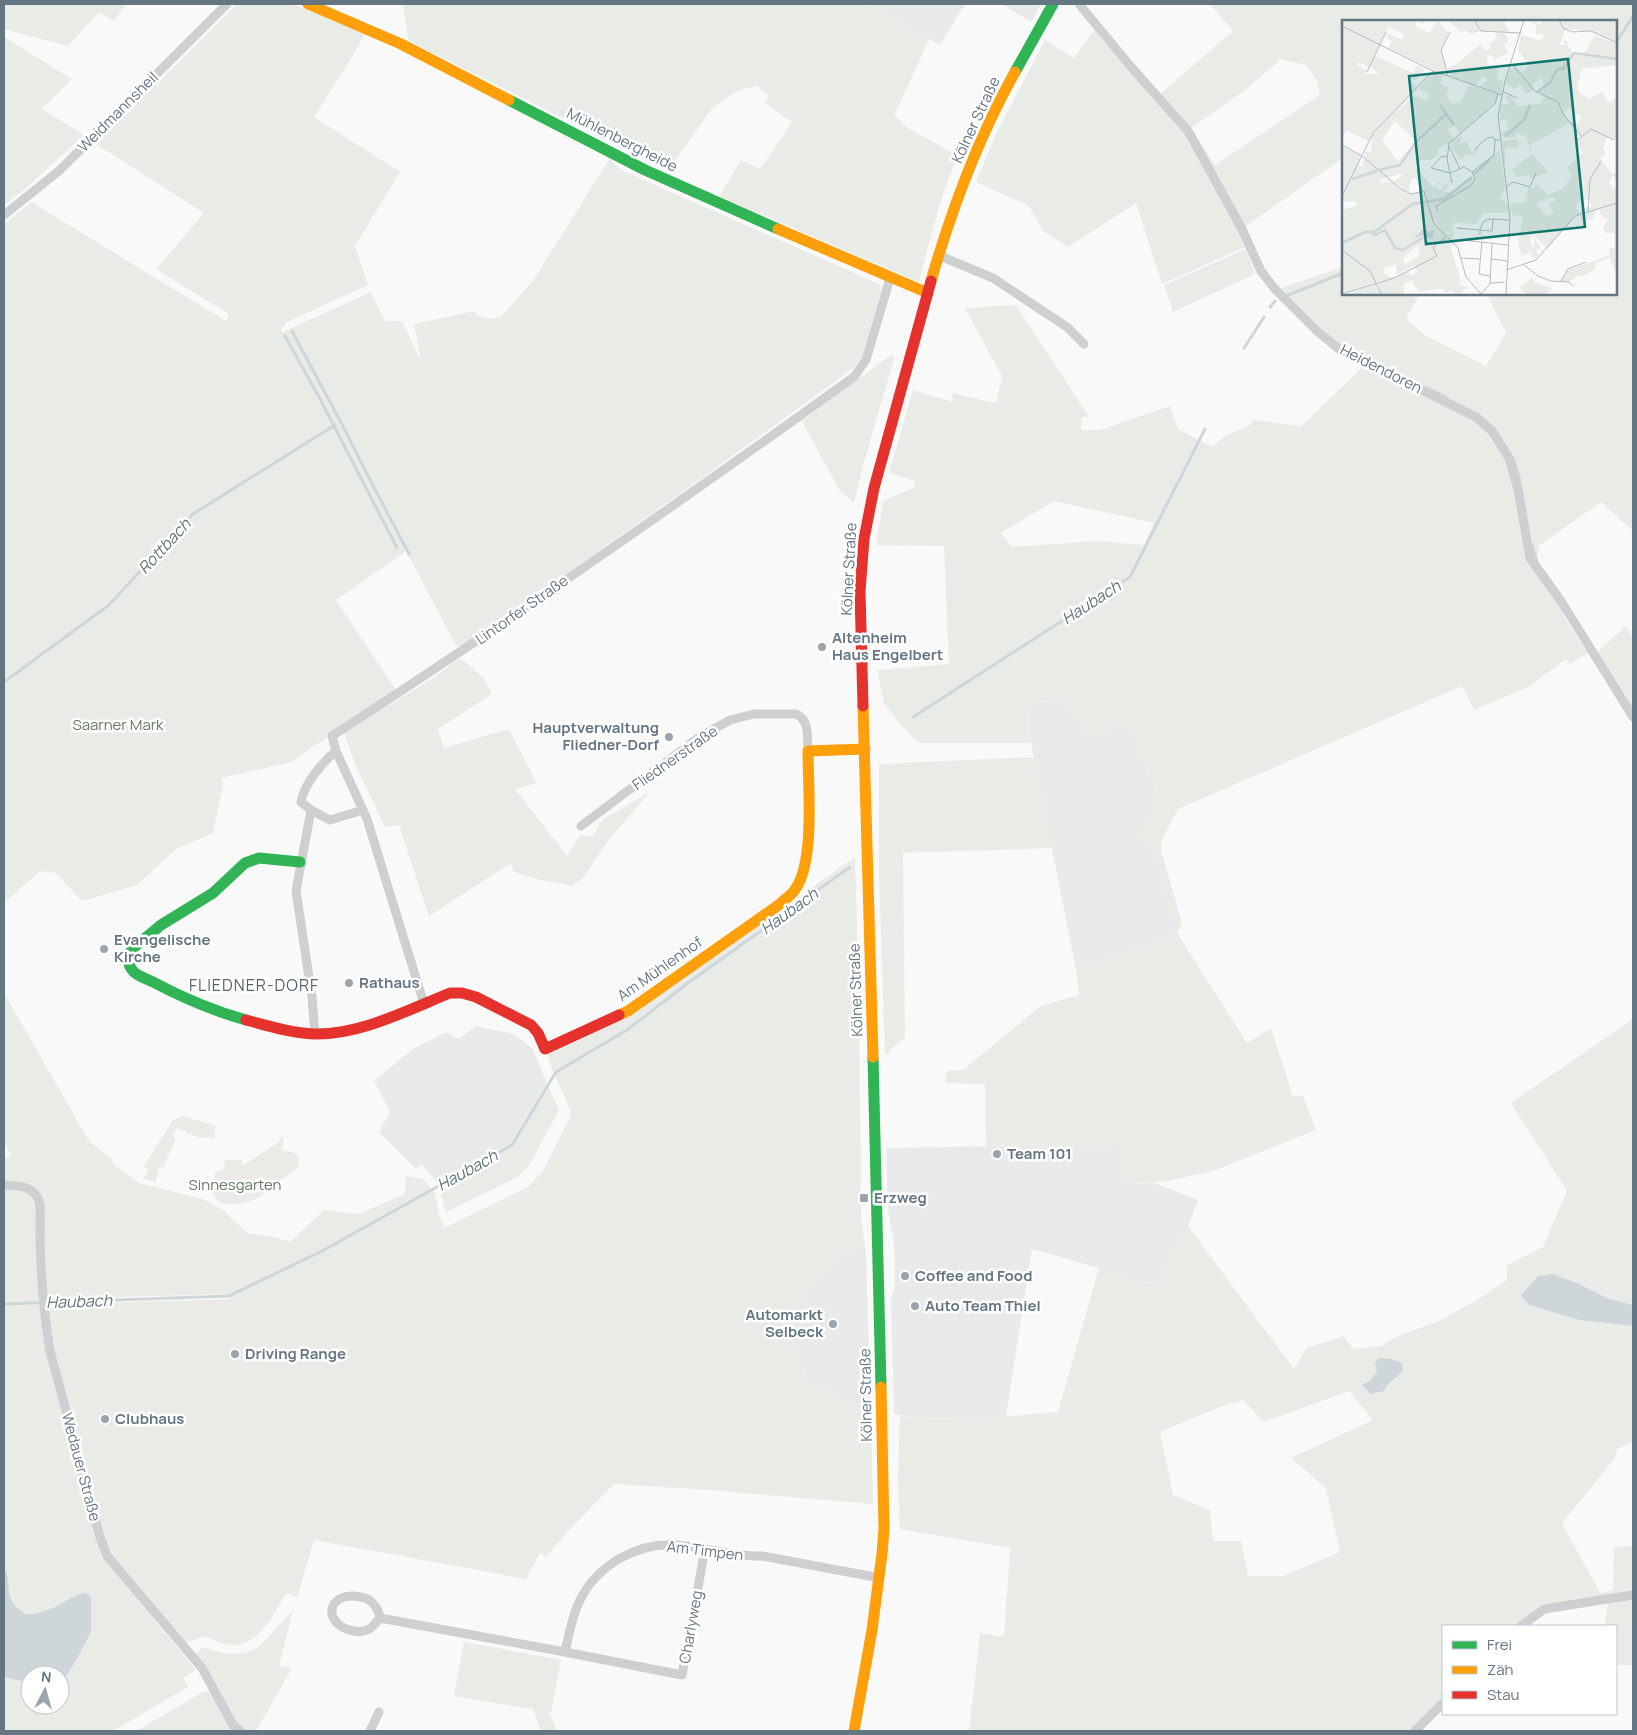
<svg xmlns="http://www.w3.org/2000/svg" width="1637" height="1735" font-family="Manrope,sans-serif">
  <rect width="100%" height="100%" fill="#f9f9f9"/>
  <!-- built -->
  <path fill="#e8e9e9" d="M869 4H965L940 45Z
    M1002 4H1041L1031 22Z
    M1065 699 1089 737 1129 722 1142 743 1137 745 1159 797 1139 836 1152 846 1177 932 1076 969 1031 743 1026 703Z
    M476 1026 514 1034 533 1049 546 1081 511 1142 469 1165 438 1184 422 1164 416 1169 379 1132 390 1112 374 1081 413 1049 446 1032 459 1039Z
    M1124 1144 1125 1184 1154 1183 1198 1200 1188 1226 1157 1284 1119 1278 1099 1268 1032 1249 1006 1416 923 1419 894 1414 891 1299 895 1285 894 1242 888 1210 886 1148Z
    M865 1245 866 1255 871 1416 844 1401 826 1389H811L797 1352 798 1308 813 1282 835 1259Z"/>
  <!-- green -->
  <path fill="#e8ebe6" fill-rule="evenodd" d="M4 4H126L114 21 99 12 68 46 4 29Z
    M237 4H292L364 34 358 47 314 117 400 172 355 246 368 285 287 322 281 330 283 332 371 292 385 321H402L421 361 414 324 475 311 476 315 488 319 501 317 533 281 610 158 621 170 879 284 881 290 862 357 855 367 695 483 464 646 456 645 406 551 336 600 396 690 291 762 222 778 223 785 213 833 176 849 137 885 82 901 56 873 40 871 4 903V224L31 202 226 321 229 314 156 269 204 213 96 144Z
    M403 4H869L930 38 894 115 908 128 958 156C940 196 930 240 919 282L719 196 741 160 760 169 792 122 765 103 769 95 757 86 739 90 713 107 668 171 417 45 408 38Z
    M1210 4H1633V531L1601 502 1540 545 1537 557 1567 622 1588 653 1570 664 1566 659 1530 686 1474 710 1462 686 1178 809 1162 839 1161 850 1182 923 1177 933 1247 1043 1271 1028 1293 1097 1303 1096 1316 1130 1213 1171 1168 1181 1124 1184V1144L986 1146 985 1084 948 1083 945 1080 947 1071 963 1070 1041 1006 1079 995 1076 969 1176 932 1152 846 1138 836 1159 797 1137 745 1142 742 1129 722 1089 737 1065 699 1026 703 1031 743H918L899 723 884 703 877 670 949 664 944 546 876 545 883 501 915 487V481L889 473 913 390 953 402 952 393 996 403 1002 376 965 308 1016 305 1089 417H1082L1081 430H1100L1170 406 1178 429 1212 447 1225 436 1250 425 1253 420 1301 426 1364 366 1367 358 1338 344 1281 288 1343 267V294H1420L1406 318 1424 335 1486 366 1506 333 1487 294H1616V21H1343V158L1243 228 1245 247 1162 284 1136 203 1068 247 1043 231 1029 206 976 182 997 132 1045 40 1074 58 1095 29 1160 94 1233 31ZM1281 59 1306 65 1317 81 1320 95 1215 165 1191 128 1247 89ZM1054 501 1154 523 1144 545 1096 541 1012 547 1001 533Z
    M4 37 72 79 42 109 84 135 25 189 4 205Z
    M1246 249 1255 274 1173 312 1164 285Z
    M891 355 895 356 864 462 854 503 840 491 802 421Z
    M1626 626 1633 638V725L1592 657Z
    M460 658 483 677 492 694 438 729 444 748 509 729 537 783 515 789 567 856 580 835 592 837 602 820 651 791 607 842 583 878 572 886 541 880 514 872 511 863 429 916 399 825 385 827 356 766 344 733 432 679Z
    M1035 757 1053 848 903 853 905 1037 885 1055 879 875V764Z
    M855 857 859 1001 861 1218 865 1245 835 1259 813 1282 799 1308 797 1351 811 1389H826L844 1401 871 1416 873 1504 709 1490 614 1484 569 1530 546 1557 540 1553 526 1579 314 1540 297 1597 286 1593C274 1613 259 1647 231 1645 223 1645 213 1639 205 1636L186 1643 104 1559 196 1670 183 1678 188 1687 113 1731H4V1159L11 1155 4 1141V993L89 1141 113 1160V1164L139 1183 203 1199 224 1211 247 1233 278 1238 290 1242 324 1210 358 1214 405 1194 406 1176 423 1179 435 1193 439 1214 444 1228 528 1187 543 1171 571 1115C566 1093 553 1077 547 1054L638 1010ZM226 1294 231 1299 40 1305 39 1299ZM30 1675H60V1705H30Z
    M1633 1019V1305L1607 1298 1577 1283 1553 1274 1529 1305 1579 1320 1633 1326V1442L1617 1449 1615 1458 1562 1523 1600 1593 1613 1590 1614 1547 1633 1546V1665H1616V1626H1604L1608 1603 1550 1612 1527 1626H1443V1704L1413 1731H969L980 1633 1004 1637 1010 1548 900 1529 898 1478 900 1416 923 1419 1013 1416 1058 1412 1099 1268 1119 1278 1157 1284 1188 1226 1294 1369 1307 1348 1344 1336 1353 1349 1381 1346 1396 1337 1439 1321 1477 1300 1507 1280V1265L1543 1247 1567 1191 1511 1103ZM1349 1391 1373 1420 1291 1458 1326 1488 1340 1552 1283 1576H1248L1241 1541H1213L1210 1510 1173 1495 1160 1432 1217 1408 1243 1400 1264 1422Z
    M546 1081 559 1110 530 1164 518 1177 446 1212 438 1184 469 1165 511 1142Z
    M183 1116 216 1126 214 1138 206 1137 200 1138 186 1133V1131L177 1128 173 1136 176 1138 163 1168 159 1167 156 1182 143 1179 149 1170 144 1166 173 1120Z
    M281 1137H284L282 1150C287 1151 297 1151 298 1158 302 1173 282 1177 273 1184 267 1188 263 1196 256 1199 245 1204 219 1210 214 1195 211 1188 215 1179 215 1172L223 1170 225 1160H242V1166L279 1142Z
    M293 1611 279 1666 292 1668 256 1731H244L238 1726 195 1655 203 1647C223 1654 247 1660 264 1642 274 1631 282 1620 293 1611Z
    M464 1642 561 1660 551 1713 549 1712 557 1731H541L533 1709 454 1696Z
    M203 1692H210L233 1731H136Z"/>
  <!-- water -->
  <path fill="#ced6d9" d="M1553 1274 1577 1283 1607 1298 1633 1305V1326L1579 1320 1529 1305 1521 1295 1538 1276Z
    M1379 1358 1391 1359 1402 1363 1403 1371 1387 1385 1384 1391 1371 1394 1362 1385 1370 1381 1377 1372 1375 1363Z
    M4 1567C14 1585 0 1599 26 1614 36 1615 51 1610 61 1604 70 1599 75 1594 86 1593L91 1597V1632L75 1662 60 1685V1675H30V1683L4 1677Z"/>
  <g fill="none" stroke-linecap="round" stroke-linejoin="round">
    <!-- stream -->
    <path stroke="#ced6d9" stroke-width="3" d="M1616 43 1633 16
      M1286 296 1343 273
      M1270 307 1275 301
      M292 331 345 430 366 472 409 554
      M285 336 320 399 397 548
      M1244 348 1264 317
      M1373 361 1386 367
      M1398 373 1405 377
      M1427 388 1446 397
      M1513 458 1520 481
      M1532 546 1537 562
      M4 682 109 605 193 514 335 425
      M913 717 1130 577 1205 429
      M4 1304 229 1296 324 1250 512 1145 556 1072 627 1030 688 983 850 867"/>
    <!-- street -->
    <path stroke="#cecfd0" stroke-width="9" d="M1079 4 1132 68 1188 131 1242 229 1261 271 1274 288 1317 331 1339 349 1476 417 1492 431 1509 458 1518 489 1530 558 1561 601 1633 717
      M4 215 60 170 227 4
      M938 255 993 278 1067 327 1084 344
      M311 810 330 820 363 810
      M581 826 698 738 730 720 754 714H796C810 720 807 738 808 751
      M424 1004 367 819 336 751 332 736C510 621 683 500 854 377L866 360 890 278
      M315 1034 312 997 296 891 311 810 301 802C304 784 322 763 336 751
      M4 1185C15 1186 28 1185 36 1195 42 1203 40 1214 40 1224 40 1267 43 1309 50 1351L100 1537 107 1556 202 1668 233 1725 240 1731
      M380 1618C376 1622 373 1627 369 1629 364 1632 360 1632 354 1631 321 1625 326 1590 361 1597 372 1599 378 1608 380 1618L565 1652C569 1634 572 1616 580 1600 598 1564 638 1542 678 1545 707 1547 734 1557 762 1556L880 1578
      M1521 1626 1544 1609 1633 1595
      M565 1652 682 1675 705 1549
      M370 1731 379 1712
      M1415 1731 1443 1703"/>
    <!-- fast -->
    <path stroke="#30b455" stroke-width="11" d="M1015 72 1053 4
      M509 100 645 170 778 229
      M246 1020C214 1011 183 998 153 982 147 979 137 976 133 971 127 964 128 956 132 949L161 925 213 893 245 863 259 858 300 862
      M873 1057 881 1387"/>
    <!-- slow -->
    <path stroke="#ff9f0a" stroke-width="11" d="M308 4 401 44 509 100
      M778 229 928 293
      M931 281C952 208 978 138 1015 72
      M863 706 873 1057
      M619 1015 628 1011 780 904C785 899 793 894 796 888 815 859 808 787 808 751L865 749
      M854 1731 872 1630 882 1554 884 1529 881 1387"/>
    <!-- jam -->
    <path stroke="#e5322d" stroke-width="11" d="M863 706 860 591 864 539 874 488 931 281
      M246 1020C269 1026 291 1033 314 1034 360 1035 408 1010 450 993H462L476 997 531 1025 538 1033 545 1049 619 1015"/>
  </g>
  <!-- markers -->
  <g fill="#99a4ac" stroke="#fff" stroke-width="2">
    <circle cx="822" cy="647" r="5"/>
    <circle cx="669" cy="737" r="5"/>
    <circle cx="104" cy="949" r="5"/>
    <circle cx="349" cy="983" r="5"/>
    <circle cx="997" cy="1154" r="5"/>
    <rect x="859" y="1193" width="10" height="10" rx="2.5"/>
    <circle cx="905" cy="1276" r="5"/>
    <circle cx="915" cy="1306" r="5"/>
    <circle cx="833" cy="1324" r="5"/>
    <circle cx="235" cy="1354" r="5"/>
    <circle cx="105" cy="1419" r="5"/>
  </g>
  <g text-anchor="middle" stroke-width="5" stroke-linejoin="round" paint-order="stroke">
    <!-- street labels -->
    <g font-size="15" fill="#657683" stroke="#fff">
      <text transform="translate(118 112) rotate(-45)" y="5">Weidmannsheil</text>
      <text transform="translate(976 120) rotate(-65)" y="5">Kölner Straße</text>
      <text transform="translate(622 140) rotate(27)" y="5">Mühlenbergheide</text>
      <text transform="translate(1381 369) rotate(27)" y="5">Heidendoren</text>
      <text transform="translate(849 569) rotate(-87)" y="5">Kölner Straße</text>
      <text transform="translate(522 610) rotate(-35)" y="5">Lintorfer Straße</text>
      <text transform="translate(675 758) rotate(-35)" y="5">Fliednerstraße</text>
      <text transform="translate(660 969) rotate(-35)" y="5">Am Mühlenhof</text>
      <text transform="translate(856 990) rotate(-92)" y="5">Kölner Straße</text>
      <text transform="translate(866 1395) rotate(-91)" y="5">Kölner Straße</text>
      <text transform="translate(81 1467) rotate(75)" y="5">Wedauer Straße</text>
      <text transform="translate(705 1551) rotate(7)" y="5">Am Timpen</text>
      <text transform="translate(691 1627) rotate(-80)" y="5">Charlyweg</text>
    </g>
    <!-- poi labels -->
    <g font-size="15" font-weight="bold" fill="#657683" stroke="#fff" text-anchor="start">
      <text x="832" y="643">Altenheim<tspan x="832" dy="17">Haus Engelbert</tspan></text>
      <text x="659" y="733" text-anchor="end">Hauptverwaltung<tspan x="659" dy="17">Fliedner-Dorf</tspan></text>
      <text x="114" y="945">Evangelische<tspan x="114" dy="17">Kirche</tspan></text>
      <text x="359" y="988">Rathaus</text>
      <text x="1007" y="1159">Team 101</text>
      <text x="874" y="1203">Erzweg</text>
      <text x="915" y="1281">Coffee and Food</text>
      <text x="925" y="1311">Auto Team Thiel</text>
      <text x="823" y="1320" text-anchor="end">Automarkt<tspan x="823" dy="17">Selbeck</tspan></text>
      <text x="245" y="1359">Driving Range</text>
      <text x="115" y="1424">Clubhaus</text>
    </g>
    <!-- park labels -->
    <g font-size="15" fill="#687a64" stroke="#fff">
      <text x="118" y="730">Saarner Mark</text>
      <text x="235" y="1190">Sinnesgarten</text>
    </g>
    <!-- water labels -->
    <g font-size="16" font-style="italic" fill="#60757c" stroke="#fff">
      <text transform="translate(164 546) rotate(-47)" y="6">Rottbach</text>
      <text transform="translate(1091 602) rotate(-33)" y="6">Haubach</text>
      <text transform="translate(789 911) rotate(-36)" y="6">Haubach</text>
      <text transform="translate(467 1170) rotate(-29)" y="6">Haubach</text>
      <text transform="translate(79 1301) rotate(-2)" y="6">Haubach</text>
    </g>
    <!-- neighbourhood labels -->
    <g font-size="16" letter-spacing="1" fill="#57646e" stroke="#fff">
      <text x="254" y="991">FLIEDNER-DORF</text>
    </g>
  </g>
  <!-- overview -->
  <g transform="translate(1342 20)">
    <rect width="275" height="275" fill="#f9f9f9"/>
    <path d="M0 0H50L27 47 17 42 15 45 25 50 23 54H37L28 46 33 36 71 53 75 45 83 49 74 60 67 59 76 68 54 92 72 75 92 84 85 80 88 74 77 69 91 52 102 55 98 64 107 68 104 76 110 84 119 81 127 65 155 74 154 82 118 114 112 105 106 110 112 119 120 116 117 124 124 121 130 133 138 126 132 135 125 134 118 140 107 123 96 129V134L89 140H79L73 146 92 169 96 162 99 164H95L94 169 99 170 106 163 107 166 101 171 107 173 121 167 131 155 130 165 133 158 131 152 158 130 163 168 158 179 166 184 167 193H141L134 204 113 202 108 212 101 213 107 221 103 213 107 214 112 209 109 228 119 261 116 264 126 267 116 275 109 270 104 273 99 268 77 272 70 260 62 264V275H40L36 263 39 260 4 274 0 268V192L4 196 0 190 15 186 14 181 0 182V126L19 136 16 144 21 147 23 132 30 131 29 118 26 121 5 111 0 114ZM53 101 74 121 56 142 40 120ZM57 154 61 155 51 162 67 172 69 160 73 157 79 171 67 174 48 161 38 164 37 160ZM75 225 78 235 64 244 61 239ZM54 245 55 255 72 245 76 252 69 256 66 251 51 259 41 253 43 246ZM51 0H83L81 4 75 1 73 6 87 13 96 0H102L97 2 107 13 98 30 104 46 101 54 46 28 50 21 44 18 46 13 60 20 63 15 47 7ZM105 0H162L167 12 140 11 133 1 138 11 129 14 122 10 120 13ZM187 0 199 5 201 0H275V23L253 12 223 9 218 25H224L221 20 226 22 225 25 232 33H242L253 16 275 24V45L240 49 235 67 236 72 247 79 260 72 267 83 275 77V120L265 117 261 128 264 134 258 138 271 155 275 152V161L271 156 267 162 272 169 275 167V256L268 238 253 243 254 248 240 257 237 255 227 262 218 261 225 251 268 235 267 228 274 227 272 213H263L261 208 266 200 259 196 257 188 253 190 251 200 239 201V195L234 196 205 229 193 216H190L189 218V226L193 225 192 217 199 228 194 230 196 236 191 238 187 227 188 233 179 236 176 221 181 196 170 195 168 184 184 182 186 168H192L194 163 206 175 220 169 231 155 225 147 241 133 233 122 239 117 228 103 231 100 235 104 239 97 227 88 222 93 227 103 188 125 190 134 206 152 188 159 187 155 174 157 173 151H169L190 134 183 114 180 116 177 113 174 114V117L163 118 160 115 159 112 166 110 164 99 157 100 159 84H167L163 76 168 75 176 86 197 84 203 77 194 71 202 67 200 57 190 65 191 70 184 74 179 64 173 69 163 63 168 49 173 47 180 53 187 46 176 30 179 15 200 21 202 14 194 15V5ZM212 177 214 180 207 184 212 193 204 196 194 183ZM248 179 249 187 239 189 238 194 234 188 238 180ZM153 12 163 13 167 22 162 24 166 33 152 40 150 35 145 37V43L157 50 155 58 161 61 159 74 138 67 145 60 141 56 133 66 108 56 106 47 113 45 139 24 142 30 148 29 147 24 155 18ZM175 119 177 127 163 129V149L160 121ZM190 258 192 262 210 268 202 275H186L178 268ZM34 263 39 275H5Z" fill="#e8ebe6" fill-rule="evenodd"/>
    <path d="M82 208 86 212 92 210 90 219 80 215 71 219Z" fill="#ced6d9"/>
    <path fill="none" stroke="#ced6d9" stroke-width="2.5" d="M215 49H221L232 33 275 39M196 71 208 63 215 50M98 85 112 105M163 116 182 100 188 85M37 150 58 145 74 122 104 94M132 154 148 140M10 159 35 151M28 212 33 215 43 210 53 228 61 230 82 217M0 223 23 212H32L71 184 102 179 130 157"/>
    <path fill="none" stroke="#b5bdc3" stroke-width="1" d="M132 0 139 11 179 13M217 0 221 8 230 12 249 11 275 23M0 6 89 50 160 75M170 44 193 71 216 82 221 94 239 116M25 52 44 12M106 56 99 30 108 12M160 71 175 78M233 122 249 109 272 120M0 125 20 136 59 169 69 174 82 171 92 204 116 228 124 257 139 274M107 125 105 139 110 163M132 130 145 118 151 117 153 120M105 136 99 137 89 148 108 153 122 147 130 152M118 149 106 124 153 84 156 74M130 152 152 135 153 120H158M164 167 171 162 188 167 194 153M0 176 31 113 91 51M96 192 94 186 130 165 133 158 130 152M246 192 248 159 259 141M120 209 115 208 138 210 141 202 147 199 168 200M138 215V210L150 211 151 199M120 220 166 225M140 222 137 254 148 256M0 230 28 251 40 275M119 238 138 239M149 239 165 241M182 245 196 256 209 261 227 262 231 266M164 250 194 240 233 196 275 183M219 261 226 249 244 242M148 264 150 223M0 274 52 258 95 236 91 227 104 217M139 274 149 263 163 262M164 275 168 198 156 96 163 61 182 0"/>
    <path fill="#0f766e" fill-opacity="0.15" stroke="#0f766e" stroke-width="2.5" d="M226 39 243 207 84 224 67 56Z"/>
    <rect width="275" height="275" fill="none" stroke="#657683" stroke-width="2.5"/>
  </g>
  <!-- border -->
  <rect width="1637" height="1735" fill="none" stroke="#657683" stroke-width="10"/>
  <!-- legend -->
  <rect x="1442" y="1625" width="175" height="90" fill="#ffffff" stroke="#c1c8cd"/>
  <rect x="1452" y="1641" width="25" height="8" fill="#30b455" stroke="#c1c8cd"/>
  <text x="1487" y="1650" font-size="15" fill="#657683">Frei</text>
  <rect x="1452" y="1666" width="25" height="8" fill="#ff9f0a" stroke="#c1c8cd"/>
  <text x="1487" y="1675" font-size="15" fill="#657683">Zäh</text>
  <rect x="1452" y="1691" width="25" height="8" fill="#e5322d" stroke="#c1c8cd"/>
  <text x="1487" y="1700" font-size="15" fill="#657683">Stau</text>
  <!-- north arrow -->
  <g transform="translate(45 1690) rotate(6)"><circle r="24" fill="#ffffff" stroke="#c1c8cd"/>
  <path d="M0-4L9 19L0 12L-9 19Z" fill="#99a4ac"/>
  <text y="-8" font-size="14" font-weight="bold" text-anchor="middle" fill="#657683">N</text>
  </g>
</svg>
